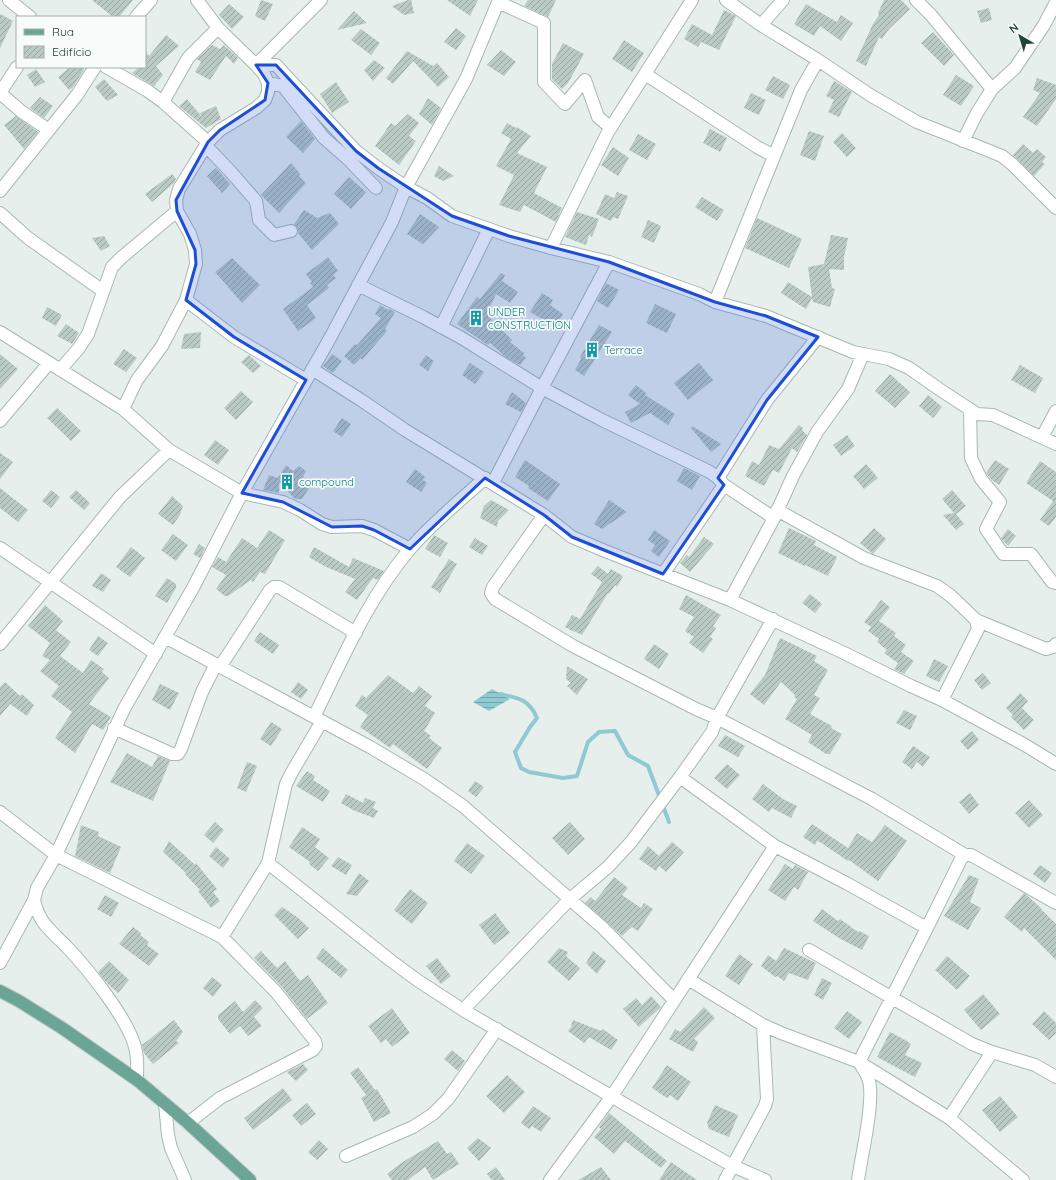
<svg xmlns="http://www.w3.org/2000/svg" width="1056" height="1180" font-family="Quicksand,sans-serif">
  <defs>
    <pattern id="water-rules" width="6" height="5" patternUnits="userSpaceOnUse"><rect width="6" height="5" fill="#8ec9d4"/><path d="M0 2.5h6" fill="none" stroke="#74a5ad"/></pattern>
    <pattern id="building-hatch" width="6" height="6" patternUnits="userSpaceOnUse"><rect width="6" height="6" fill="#bbcac4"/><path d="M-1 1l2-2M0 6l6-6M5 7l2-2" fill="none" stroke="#98a6a0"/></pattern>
  </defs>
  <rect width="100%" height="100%" fill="#e6efeb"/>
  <!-- water -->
  <path fill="url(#water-rules)" d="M492 689 510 699 489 711 473 702Z"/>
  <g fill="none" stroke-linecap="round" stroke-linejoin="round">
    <!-- stream -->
    <path stroke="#8ec9d4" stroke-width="4" d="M500 694C518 698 529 699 537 718L530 727 515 752 521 768 529 772 563 778 577 776 588 742 599 732 615 731 628 755 648 766 669 822"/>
  </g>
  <!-- building -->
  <path fill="url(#building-hatch)" d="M92 0H133L119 17H113Z
    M261 0 273 4 265 21 255 16Z
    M408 0H411L414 13 404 15 392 6Z
    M447 0H478L470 16Z
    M528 0H556L548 17 524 6Z
    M884 0H901L910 9 889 29 882 39 879 37 866 66 856 61 873 24 879 15 878 13Z
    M229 4 244 17 232 29 219 15Z
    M806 4 837 22 841 15 853 23 841 41 820 26 814 36 794 24Z
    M989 8 992 20 981 23 977 11Z
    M724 10 736 16 719 50 701 42 698 47 684 39 692 24 712 35Z
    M354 11 367 23 337 30Z
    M0 14 13 21 0 48Z
    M456 28 466 36 456 50 444 42Z
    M361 29 380 43 371 55 351 40Z
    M933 32 954 55 944 66 921 43Z
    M166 35 179 46 156 66 163 75 154 86 132 73 139 67H145V51L149 56Z
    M624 40 644 53 632 72 612 59Z
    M563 43 584 54 568 83 562 89 552 79V64Z
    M212 45 220 49 224 45 238 58 234 64 226 56 210 80 195 72 201 62 197 59Z
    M501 50 516 62 504 76 487 65Z
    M407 51 433 66 437 63 449 77 438 87 413 61 393 84 386 78Z
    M374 60 385 68 373 81 364 70Z
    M70 67H82L84 70 73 87 69 90 58 77Z
    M36 69 45 82 35 87 27 75Z
    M956 75 974 86 961 106 943 95Z
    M773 76 790 85 783 99 765 90Z
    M1037 78 1056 85V99L1037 126 1023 117 1040 93 1033 90Z
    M104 79 118 95 107 101 95 87Z
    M834 81 852 92 839 117 828 112 834 100 826 96Z
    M336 82 349 102 332 113 320 94Z
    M751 93 766 100 759 115 744 108Z
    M40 97 53 106 44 118 30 108Z
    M428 98 441 108 432 125 419 114Z
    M187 99 202 117 200 113 216 106 221 119 206 128 179 106Z
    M408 114 419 123 409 136 416 141 399 165 375 146 391 123 395 126Z
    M16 116 38 132 24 149 4 125Z
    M301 121 315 139 303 153 286 137Z
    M507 123 516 128 517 127 531 136 517 153 547 167 534 193 562 208 556 222 524 205 520 212 499 205 514 175 496 166 511 139 501 133Z
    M710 129 727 138 720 152 703 143Z
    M809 131 824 136 815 161 800 155Z
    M842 133 856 148 847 157 833 142Z
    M638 134 656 144 647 160 629 150Z
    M1023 144 1033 153 1037 149 1046 157 1042 162 1045 164 1034 176 1013 155Z
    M613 147 629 158 618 176 601 165Z
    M291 163 300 174 299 176 306 183 279 213 261 195Z
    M439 166 454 176 443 181 434 176Z
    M216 168 230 184 222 193 207 176Z
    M172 174 176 179 174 183 152 202 145 194Z
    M349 177 366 192 351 209 334 194Z
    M617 192 628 196 618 219 613 217 611 221 596 214 605 194 614 198Z
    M702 197 724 210 717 221 695 207Z
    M304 210 317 218 330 213 339 224 312 250 298 233V229L294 224Z
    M577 212 599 219 592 237 589 235 586 245 565 237Z
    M420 214 439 227 423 244 407 234Z
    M757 218 802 239 789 268 745 248Z
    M648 220 661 226 654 243 641 237Z
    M831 235 848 238 844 257V270L829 269 832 288 835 289 830 307 813 302 812 298 806 309 781 293 788 282 812 297 808 267 824 264Z
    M104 236 110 246 101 251 92 238Z
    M328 257 338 271 333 275 336 278 327 285 329 288 307 305 316 318 298 331 283 309 313 287 310 283 312 282 306 274Z
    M232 258 260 285 242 303 215 272Z
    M501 273 505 275 502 281 518 292 510 303 496 294 487 313 491 316 490 318 512 340 510 342 524 353 523 355 526 358 520 365 507 358 490 343 488 345 457 324 477 297 480 299Z
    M606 283 619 290 608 308 597 301Z
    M542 293 553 300 550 305 563 314 558 323 554 320 551 324 530 312Z
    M655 304 676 314 667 333 646 323Z
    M380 305 388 310 389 309 395 312 385 329 387 331 362 360 361 358 354 365 344 356 355 344 357 345 381 318 375 314Z
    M47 307 62 315 56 326 42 318Z
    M66 324 79 333 72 344 57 336Z
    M599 325 612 332 584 376 575 370 581 359 580 357Z
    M201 332 200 348 181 349 184 334Z
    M124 349 137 358 126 372 113 364Z
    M0 354 18 369 0 389Z
    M332 354 342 361 333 373 323 366Z
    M249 355 261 366 253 373 241 362Z
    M426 355 434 361 428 371 419 365Z
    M470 363 484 372 475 384 462 375Z
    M699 363 713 380 688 400 674 383Z
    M1020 365 1043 378 1035 393 1011 380Z
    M890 374 910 392 895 408 875 391Z
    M636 385 646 393 645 395 675 414 668 425 650 413 631 423 625 412 640 404 628 395Z
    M241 391 253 402 236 420 224 408Z
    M512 392 526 403 521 412 505 404Z
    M928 395 942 407 933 418 919 406Z
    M57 408 81 431 71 441 47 418Z
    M342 418 351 424 342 437 333 431Z
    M799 425 803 428 802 430 807 435 797 452 792 448 779 473 773 470 764 486 745 476 752 461 759 465 769 445 779 449Z
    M692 426 721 444 711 452 691 428Z
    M847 435 855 446 841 456 833 445Z
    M215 440 229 450 218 465 204 455Z
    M0 453 13 462 0 479Z
    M525 460 560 484 548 501 528 488 529 486 515 477Z
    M995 460 1009 469 999 485 992 480 986 473Z
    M1040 461 1056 472V517L1049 526 1040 520 1053 501 1026 483Z
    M866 464 878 478 864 489 853 476Z
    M286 465 293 471 299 466 306 471 302 479 311 485 302 499H295L279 482V493L263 490 269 475 278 478Z
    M684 468 700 476 692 490 677 481Z
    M415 469 425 477 423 480 427 483 421 492 406 482Z
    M0 488 28 510 18 522 0 508Z
    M51 490 60 497 51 508 42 501Z
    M76 490 90 503 84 510 69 497Z
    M952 490 966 506 956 514 964 524 956 530 943 515 954 513 942 499Z
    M172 496 183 506 180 515 173 525 158 514Z
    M491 500 509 510 498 521 497 527 480 518 484 506Z
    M609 500 627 512 602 529 594 524Z
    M789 528 816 541 814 545 837 557 828 576 805 565V566L778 553Z
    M874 528 886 539 873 554 860 543Z
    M1008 529 1016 536 1008 546 1001 538Z
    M269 530 285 540 265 574 260 572 253 582 251 580 228 596H225L216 589 226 575 212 567 218 557 226 562 242 538 257 548Z
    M654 530 670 541 659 557 651 551 655 545 648 540Z
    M173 534 188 545 176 561 161 550Z
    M434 535 448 543 440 557 425 549Z
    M704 537 714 544 690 572 680 563 687 555 689 557Z
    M475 538 488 546 482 555 469 547Z
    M199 544 205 548 200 558 193 554Z
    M131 547 145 558 130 577 116 567Z
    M314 547 349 567 353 558 384 571 378 580 373 578 357 600 345 592 355 579 324 566 309 557Z
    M449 559 457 564 440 593 431 587Z
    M598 566 608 574 611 569 623 576 617 587 615 585 609 594 608 593 582 635 574 631V632L565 627 572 615 580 619 602 582 591 574Z
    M101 573 111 580 103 592 92 586Z
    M167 578 176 584V588L167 603 155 596Z
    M810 594 822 604 815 613 802 603Z
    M686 595 721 615 713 626 716 628 710 637 713 639 703 653 689 643 694 637 685 631 694 617 679 609Z
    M881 600 890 607 879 621 896 633 894 636 906 645 901 652 914 661 904 674 894 669 898 663 884 653 887 650 877 642 879 639 868 631 871 627 864 622Z
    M45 605 63 621 56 630 71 642 60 656 83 673 91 660 104 669 102 672 109 678 89 704 111 717 103 730 92 724 75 753 55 738 72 712 51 696 59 686 40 671 50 660 42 656 50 643 28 626Z
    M260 632 279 645 273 654 254 641Z
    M98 636 108 643 98 656 89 650Z
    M780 638 817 656 814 661 828 670 814 695 820 698 810 714 832 726 831 728 842 734 830 754H826L808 742 812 735 785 719 797 699 794 697 795 695 781 682 764 705 750 694 765 675Z
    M654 644 669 654 659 669 644 659Z
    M934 659 948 666 939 682 926 676Z
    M567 666 588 679 577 695 567 686 571 683 566 679Z
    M983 673 991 683 982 690 974 680Z
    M388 675 413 693 419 686 432 696 425 706 435 713 424 731 431 736 429 738 442 748 427 769 393 744 390 748 360 727 368 715 355 706 362 695 366 698Z
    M5 682 20 696 22 694 34 705 27 716 10 704 0 716V687Z
    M298 682 308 690 301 699 291 692Z
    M160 684 179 693 170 710 152 700Z
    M1020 693 1028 701 1022 708 1034 720 1024 730 1011 717 1013 715 1006 708Z
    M904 710 917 716 910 730 896 723Z
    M271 722 282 729 271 746 260 739Z
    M972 731 979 740 968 750 960 741Z
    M725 735 745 746 738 757 718 746Z
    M913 746 930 757 923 767 917 762 912 769 902 762Z
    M127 753 152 767 158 756 170 761 153 801 110 782Z
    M247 762 257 766 246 792 237 788Z
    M727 764 740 775 727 789 714 778Z
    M307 771 315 776 313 780 330 791 323 802 296 786Z
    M475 781 484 787 476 797 468 791Z
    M763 784 783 799 797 806 791 818 772 808 769 812 752 799Z
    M970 793 979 805 969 814 959 802Z
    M346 794 363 803 365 798 376 802 373 808 378 811 374 818 353 810 341 803Z
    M1029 800 1043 815 1029 828 1015 813Z
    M215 822 224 830 213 843 204 835Z
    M570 822 585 839 568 855 552 838Z
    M812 824 848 848 857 833 872 842 885 825 907 841 878 881 849 860 848 861 820 842 817 841 815 845 803 837Z
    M81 825 99 832 98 836 121 847 110 873 75 856Z
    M302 827 320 839 315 847 329 858 318 871 309 864 310 862 289 847Z
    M169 841 195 865 196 863 217 889 213 892 220 901 211 908 198 891 200 890 185 874 186 873 163 852Z
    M672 842 684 852 666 872 659 866 656 871 639 859 648 846 659 856Z
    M467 843 485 856 471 874 454 861Z
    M216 847 230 859 223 868 209 856Z
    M338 857 352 865 346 875 331 866Z
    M785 864 793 869 795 865 808 872 798 890 794 887 785 901 768 890Z
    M1040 865 1052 873 1045 883 1033 874Z
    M359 873 369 881 357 896 346 894Z
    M969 875 979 879 970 902 981 908 968 930 944 916Z
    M614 877 628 888 622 895 641 908 644 903 653 909 638 931 632 927 622 936 585 903 591 897 595 901Z
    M410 889 428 903 412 924 394 910Z
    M1024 893 1041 908V909L1056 924V960L1024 928 1022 932 1004 917Z
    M105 895 119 903 111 917 97 909Z
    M282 907 297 917 309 928 298 939 274 915Z
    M822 909 838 921 840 919 858 932 859 931 869 936 862 950 839 938 813 921Z
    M495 913 510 933 494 945 479 925Z
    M133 927 141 933 140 935 149 942 147 945 159 954 149 966 119 944Z
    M323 948 348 970 341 978 316 958Z
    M559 948 568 952 566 956 580 968 569 981 547 962Z
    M784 948 816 963 808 980 789 973 784 981 777 976 775 977 761 966 768 955 776 961Z
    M261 951 277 968 285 961 300 981 308 975 328 1003 307 1019 282 987 254 958Z
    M593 951 606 961 597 974 586 963Z
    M739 954 753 964 739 985 725 976Z
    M947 956 970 976 957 990 935 970Z
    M437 958 451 976 441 984 426 966Z
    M109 961 129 980 118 993 106 982 98 972Z
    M212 977 222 985 213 997 203 988Z
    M822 978 832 983 823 1000 814 995Z
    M983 994 1000 1014 981 1030 964 1010Z
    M651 996 661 1007 639 1027 623 1009 636 998 642 1005Z
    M255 1000 263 1008 254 1017 262 1026 248 1036 240 1026 230 1034 218 1019V1015L235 1001 243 1012Z
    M704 1007 715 1018 694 1039 698 1042 693 1052 669 1039 675 1029 680 1032Z
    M392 1008 410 1033 392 1047 386 1039 381 1043 368 1026Z
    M847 1011 862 1022 849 1039 834 1028Z
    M1044 1011 1056 1023V1033L1049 1040 1032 1024Z
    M174 1020 183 1032 176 1041 179 1043 153 1064 144 1053 142 1045Z
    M573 1020 601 1031 603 1029 618 1040 611 1050 589 1037 584 1043 568 1031 572 1026H571Z
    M890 1032 907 1041 911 1044 905 1055 922 1063 915 1077 877 1057Z
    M452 1050 465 1061 458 1071 444 1059Z
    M303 1064 308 1070 296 1081 287 1072Z
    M667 1065 691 1082 678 1101 670 1095 667 1098 652 1088Z
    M358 1067 375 1090 377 1089 391 1113 374 1122 361 1098 366 1095 350 1073Z
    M507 1075 525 1092 504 1113 486 1096Z
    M283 1088 292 1100 253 1130 244 1118Z
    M1000 1096 1018 1117 1000 1132 982 1110Z
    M307 1103 316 1114 301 1126 292 1115Z
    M715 1105 738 1115 729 1137 709 1129 707 1123Z
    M533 1106 551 1118 541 1132 532 1126 529 1129 521 1123Z
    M609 1113 667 1161 661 1168 625 1141 614 1154 594 1137 601 1129 599 1127Z
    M478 1138 491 1148 479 1161 467 1148Z
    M319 1140 328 1149 317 1160 308 1152Z
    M438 1141 447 1154 451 1152 459 1164 433 1180 425 1167 408 1180H392L387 1174 401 1163Z
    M671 1162 697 1180H659Z
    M496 1167 505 1180H492L487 1174Z
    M601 1167 611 1180H578Z"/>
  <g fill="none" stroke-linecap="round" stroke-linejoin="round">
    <defs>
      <path id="minor" d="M9 0 30 17
        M197 0 218 28 256 65H276L356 151 378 168 406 187 427 198 452 216 509 236 551 248 609 262 699 294 715 302 766 316 853 352 889 359 909 368 939 389 977 414 993 415 1056 444
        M726 0 761 25 818 60 870 95 917 122 1002 156 1012 164 1056 208
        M916 0 931 15 992 89
        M498 2 544 23V82L565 104 585 80 598 117 610 127
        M136 17 151 0
        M761 25 783 0
        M106 67 148 91 163 102 208 142
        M645 74 757 147 774 156
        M268 83 283 86 324 138 348 159 376 188
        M0 93 22 112 49 130
        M0 93 17 67
        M163 102 188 58 218 28
        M963 141 977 113 992 89 1015 68 1044 25 1056 2
        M206 146 230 171 256 201 259 220 274 235 291 231
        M0 191 77 95 95 67
        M0 213 28 238 103 291
        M551 248 608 132 692 0
        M358 285 423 317 460 337 542 388 602 420 710 472 718 478 724 485 774 518
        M186 300 234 337 306 380
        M715 302 801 90 818 60
        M441 327 489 229
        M0 332 123 409 169 450 242 493 283 502 300 510 322 524 332 527 362 526 374 530 410 549
        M312 369 361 400 405 430 544 515 572 537 605 551 730 600 842 652 911 686 942 700 1025 745 1056 764
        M60 370 79 348 88 334 112 267 122 257 177 211
        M123 409 137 380 162 346 186 300 196 264 195 250 190 234 177 211 176 200 179 189 208 142 220 130 256 108 265 100 268 92V83L264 74 256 65 321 0
        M970 409 971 458 981 479 1000 502 986 529 1003 554H1031L1052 582 1056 583
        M0 421 49 363
        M1042 437 1056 411
        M718 478 767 400 818 337
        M493 483 542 388 609 262
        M777 510 864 558 937 586 951 596 976 620 1046 649 1053 647 1056 644
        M544 515 493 587 491 593 495 599 573 646 696 709 717 718 872 799 965 855H971L1056 903
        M0 548 156 654
        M663 574 724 485
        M730 600 774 518 793 476 817 432 848 389 863 354
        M165 637 370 747 424 779 463 806 603 928 674 1000
        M0 644 120 497 169 450
        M220 667 270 590 274 587H279L356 633
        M942 700 978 629 976 620
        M314 717C342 660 368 598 410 549 432 523 460 501 485 478
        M114 728 172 754H178L181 749 202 692 216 664
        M680 777 775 846 846 883 927 928
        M0 812 56 855 222 937 276 992 315 1041 316 1046 313 1050 220 1098 188 1123
        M268 863 390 960 417 980 463 1010 683 1138 733 1166 765 1180
        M34 900C39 923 50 930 66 946 87 968 132 1023 136 1052 138 1061 137 1071 137 1080
        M222 937 268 863 286 784 292 772 322 721
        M809 950 972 1044 992 1052 1035 1065 1056 1077
        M0 963 34 900 37 888 56 855 124 709 194 586 242 493 329 340 392 222 406 187 466 79 499 0
        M688 979 763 1025 781 1033 859 1062 949 1118 1023 1180
        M463 1010 570 899 608 867 631 842 680 777 712 732 717 718 773 619
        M165 1104 168 1135 171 1148 185 1180
        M949 1118 992 1052
        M346 1156 413 1127 433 1114 448 1099 497 1029
        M550 1180 612 1096 775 846
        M725 1180 765 1106 767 1099 763 1025
        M858 1180C861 1157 876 1097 868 1078 866 1072 862 1067 859 1062L927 928 961 859 965 855"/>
      <path id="major" d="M0 991 19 1001 62 1028 137 1080 188 1123 250 1180"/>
    </defs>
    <!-- minor casing -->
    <use href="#minor" stroke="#a8b8b2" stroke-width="14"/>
    <!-- major casing -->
    <use href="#major" stroke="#c2cac8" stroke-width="14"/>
    <!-- minor -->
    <use href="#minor" stroke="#fff" stroke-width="12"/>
    <!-- major -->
    <use href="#major" stroke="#6aa596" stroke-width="12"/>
  </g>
  <!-- marked area -->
  <path fill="#1d4ed8" fill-opacity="0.2" stroke="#1d4ed8" stroke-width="3" stroke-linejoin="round" d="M256 65H276L356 151 378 168 452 216 509 236 609 262 715 302 766 316 818 337 767 400 718 478 724 485 663 574 572 537 544 515 485 478 410 549 374 530 362 526 332 527 283 502 242 493 306 380 234 337 186 300 196 264 195 250 177 211 176 200 208 142 220 130 265 100 268 83Z"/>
  <!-- icons -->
  <defs>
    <symbol id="building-bare" viewBox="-9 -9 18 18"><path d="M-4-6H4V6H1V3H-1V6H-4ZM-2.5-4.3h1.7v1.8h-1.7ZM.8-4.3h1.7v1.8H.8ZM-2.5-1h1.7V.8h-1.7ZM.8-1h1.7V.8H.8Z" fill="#0f9aa8" stroke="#f7fbf9" stroke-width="2.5" paint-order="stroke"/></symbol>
  </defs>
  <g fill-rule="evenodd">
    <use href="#building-bare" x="465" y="307" width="22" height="22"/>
    <use href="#building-bare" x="581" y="339" width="22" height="22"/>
    <use href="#building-bare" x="276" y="471" width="22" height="22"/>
  </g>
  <g text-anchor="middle" stroke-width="3.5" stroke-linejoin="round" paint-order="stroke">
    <!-- culture labels -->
    <g font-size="11" fill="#0d838f" stroke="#f7fbf9" text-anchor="start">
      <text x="488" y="316">UNDER<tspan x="488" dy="13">cONSTRUCTION</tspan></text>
      <text x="604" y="354">Terrace</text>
      <text x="299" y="486">compound</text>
    </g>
  </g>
  <!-- legend -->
  <rect x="16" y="16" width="130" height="52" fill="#f7fbf9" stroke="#a3b1ad"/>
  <rect x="24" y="29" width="20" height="6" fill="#6aa596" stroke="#a3b1ad"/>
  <text x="52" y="36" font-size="12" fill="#24423a">Rua</text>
  <rect x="24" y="46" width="20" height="12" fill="url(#building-hatch)" stroke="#a3b1ad"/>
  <text x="52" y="56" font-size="12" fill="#24423a">Edifício</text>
  <!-- north arrow -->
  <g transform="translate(1020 36) rotate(322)" stroke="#f7fbf9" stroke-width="3" paint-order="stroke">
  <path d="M0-3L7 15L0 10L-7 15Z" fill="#24423a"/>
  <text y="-6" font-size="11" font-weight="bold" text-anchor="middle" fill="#24423a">N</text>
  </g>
</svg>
